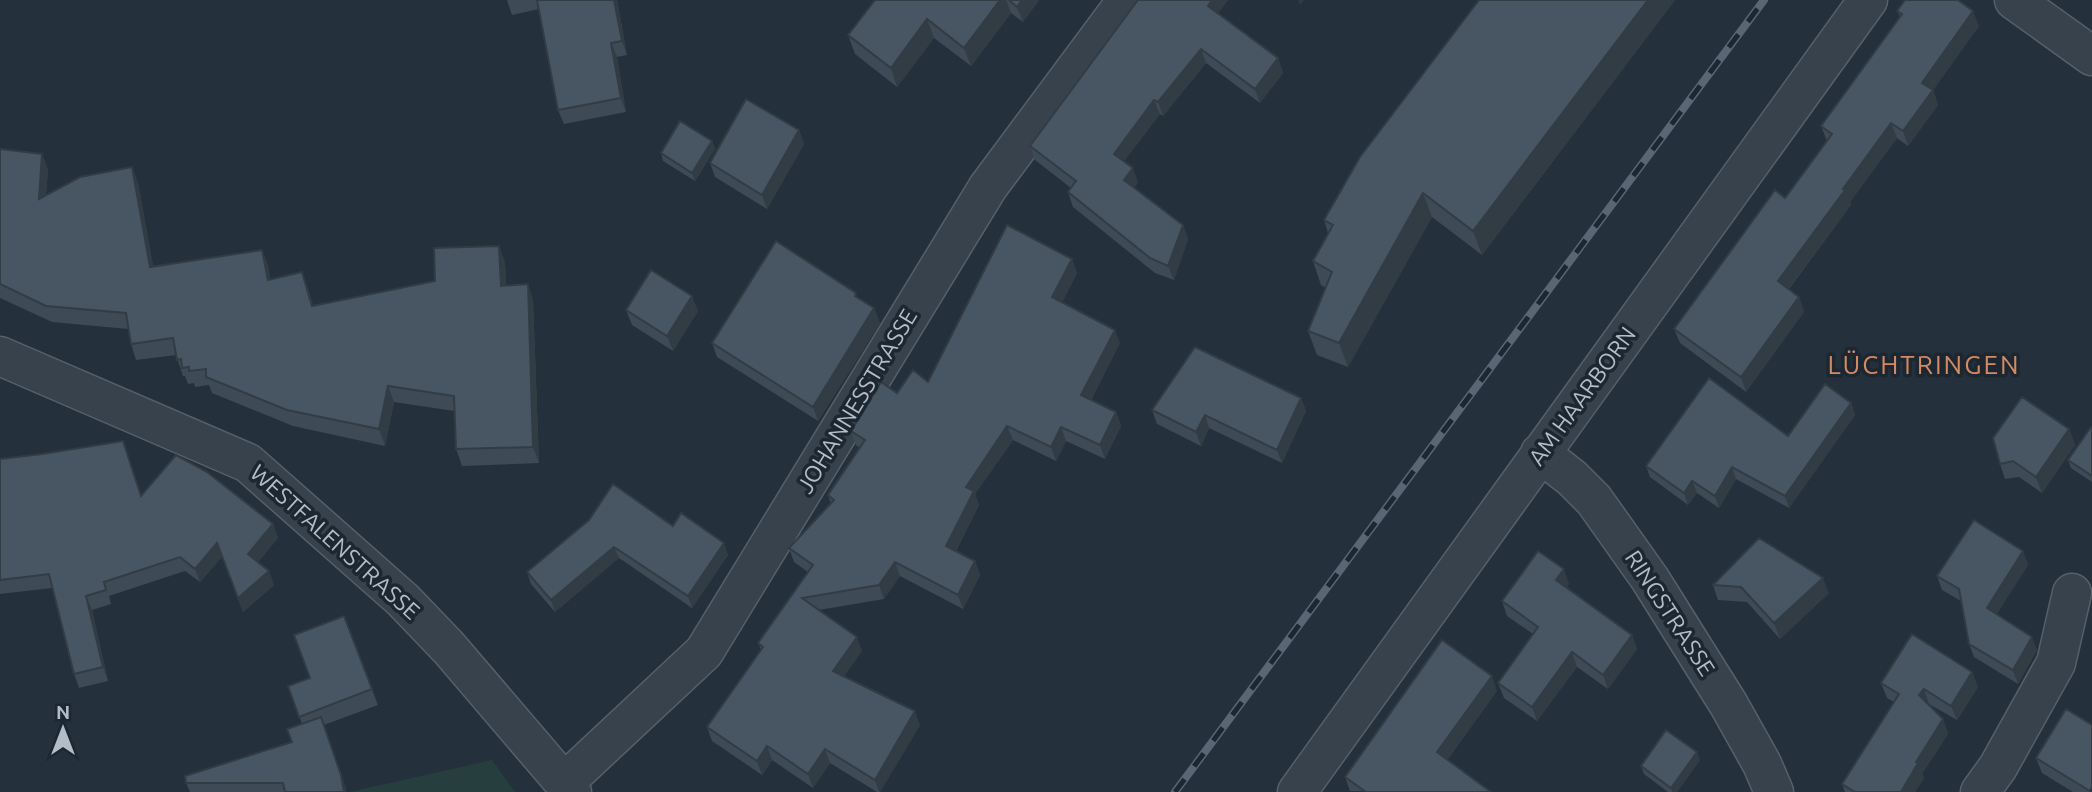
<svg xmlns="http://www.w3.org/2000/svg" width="2092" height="792" font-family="Ubuntu,sans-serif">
  <rect width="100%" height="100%" fill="#24303c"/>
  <!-- green -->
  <path fill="#273e3e" d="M492 760 515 792H349Z"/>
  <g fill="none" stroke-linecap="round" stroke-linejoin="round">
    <defs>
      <path id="minor" d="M2014 0 2092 56
        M0 356 248 463 403 600 449 648 572 792
        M1540 453 1572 478 1594 500 1650 579 1729 705 1762 764 1774 792
        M565 782 704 652 988 187 1127 0
        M1297 792 1868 0
        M1980 792 1998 767 2056 663 2072 593"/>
    </defs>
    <!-- minor casing -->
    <use href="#minor" stroke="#56606a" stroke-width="41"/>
    <!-- minor -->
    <use href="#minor" stroke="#37424c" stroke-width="38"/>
    <defs>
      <path id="rail" d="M1175 792 1764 0"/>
    </defs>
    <!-- rail casing -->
    <use href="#rail" stroke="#596673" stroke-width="8"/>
    <!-- rail -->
    <use href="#rail" stroke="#1d2731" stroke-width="5" stroke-dasharray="16" stroke-linecap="butt"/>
  </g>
  <!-- wall -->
  <path fill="#3e4a55" d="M507 0H617L627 55 617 57 626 112 564 124 558 110 539 9 512 15Z
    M875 0H1039L1023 22 1011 13 971 66 934 38 897 87 855 54 848 35Z
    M1138 0H1228L1218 13 1278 58 1283 73 1260 103 1206 63 1163 116 1160 114 1124 161 1138 182 1134 188 1183 225 1188 239 1174 280 1155 273 1073 207 1068 192 1071 188 1035 160 1030 146Z
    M1479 0H1675L1482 255 1432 217 1348 367 1317 355 1308 331 1326 288 1321 285 1313 261 1328 233 1324 220Z
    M1897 11 1979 26 1933 90 1938 105 1908 146 1897 138 1850 202 1851 205 1789 289 1799 297 1804 312 1746 392 1680 343 1674 329 1785 198 1827 141 1821 126 1900 17Z
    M799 130 804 144 767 209 715 177 710 163Z
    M712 141 715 149 695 181 663 161 661 153Z
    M0 149 42 154 48 170 46 195 132 167 138 183 153 266 262 250 268 266 270 280 308 288 313 306 435 281 505 262 506 285 533 300 539 463 462 466 456 449 454 411 394 402 385 446 293 426 212 393 209 385 195 387 194 383 188 384 185 376H183L176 355 136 360 131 344 128 329 52 322 0 298Z
    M1072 259 1077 273 1062 302 1120 343 1091 400 1116 412 1121 426 1105 459 1066 441 1056 461 1013 440 975 494 979 505 956 551 975 561 980 575 963 609 900 576 884 599 819 610 862 651 844 676 920 725 880 792H877L830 763 813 788 772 760 762 775 712 741 707 727 761 650 758 643 808 572 794 562 789 548 831 504 828 495 860 448 856 445 851 431 897 393 928 382Z
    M858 298 874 308 880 323 818 421 717 357 712 343Z
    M626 310 698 311 673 351 632 325Z
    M1301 398 1306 411 1282 463 1209 428 1201 446 1157 424 1152 410Z
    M1851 403 1855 415 1789 508 1736 479 1719 508 1697 493 1688 505 1650 477 1646 466 1788 436Z
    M2092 428V482L2071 468 2068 460Z
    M2069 429 2075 445 2042 493 2019 477 2005 479 2000 464Z
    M128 455 141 496 273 524 278 538 258 562 269 571 274 585 243 612 222 557 200 582 185 571 109 596 111 604 92 610 108 681 79 688 74 674 52 588 0 594V459Z
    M673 526 728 555 692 608 619 558 555 612 531 584 527 572Z
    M2023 551 2028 565 1996 614 2037 650 2018 684 1974 657 1969 644 1961 601 1942 590 1937 576Z
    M1569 584 1567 587 1632 635 1637 649 1608 689 1577 667 1537 721 1504 698 1498 683 1533 634 1507 616 1502 601Z
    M1713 585 1829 593 1780 639 1747 602 1718 600Z
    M344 616 378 705 324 725 346 792H190L186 783 292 742 302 724 288 686 309 678Z
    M1972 672 1978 687 1957 720 1929 704H1928L1943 719 1948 734 1922 774 1924 778 1915 792H1845L1842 784 1894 702 1887 698 1881 683Z
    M1497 691 1447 760 1491 792 1350 791 1345 777Z
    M1697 752 1700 760 1677 792H1668L1644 774 1641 766Z
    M2036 758 2092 792H2073L2042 773Z"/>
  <!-- shaded-wall -->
  <path fill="#323c45" d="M614 0H617L627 55 622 41Z
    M1000 0H1006L1011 13 971 66 964 48Z
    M1022 0H1039L1023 22 1017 7Z
    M1212 0H1228L1213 20 1208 6Z
    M1298 0H1304L1300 5Z
    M1648 0H1675L1482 255 1473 231Z
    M1973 11 1979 26 1933 90 1938 105 1908 146 1903 131 1922 83Z
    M927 19 934 38 897 87 891 68Z
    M611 43 617 57 626 112 621 98Z
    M1201 49 1206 63 1163 116 1158 102Z
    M1278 58 1283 73 1260 103 1255 89Z
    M1154 100 1160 114 1119 168 1114 154Z
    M1891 123 1897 138 1850 202 1851 205 1783 296 1778 281Z
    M799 130 804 144 767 209 762 195Z
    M712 141 715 149 695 181 692 173Z
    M42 154 48 170 44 215 39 199Z
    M132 167 138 183 156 283 150 267Z
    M1133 168 1138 182 1129 195 1124 180Z
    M1423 193 1432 217 1348 367 1339 343Z
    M1183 225 1188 239 1174 280 1168 266Z
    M499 246 505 262 507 302 501 286Z
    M262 250 268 266 274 297 268 280Z
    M1072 259 1077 273 1058 311 1052 297Z
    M302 272 308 288 317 323Z
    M528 284 533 300 539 463 533 447Z
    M692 296 698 311 673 351 667 336Z
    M1799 297 1804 312 1746 392 1741 377Z
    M874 308 880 323 818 421 813 407Z
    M1115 330 1120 343 1086 409 1081 395Z
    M388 386 394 402 385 446 379 429Z
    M1301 398 1306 411 1282 463 1277 450Z
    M1851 403 1855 415 1789 508 1785 496Z
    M1116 412 1121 426 1105 459 1100 445Z
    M1205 415 1209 428 1201 446 1196 432Z
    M1007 426 1013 440 975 494 979 505 951 560 946 546 966 487Z
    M1061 427 1066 441 1056 461 1051 447Z
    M2069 429 2075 445 2042 493 2036 477Z
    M1732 467 1736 479 1719 508 1715 496Z
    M1692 481 1697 493 1688 505 1684 493Z
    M273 524 278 538 253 568 248 554Z
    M217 543 222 557 200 582 195 569Z
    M724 543 728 555 692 608 688 596Z
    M614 547 619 558 555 612 551 600Z
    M2023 551 2028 565 1992 622 1987 608Z
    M975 561 980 575 963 609 958 595Z
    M895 562 900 576 884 599 879 585Z
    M1564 569 1569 584 1562 594 1556 580Z
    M269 571 274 585 243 612 238 598Z
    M1823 578 1829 593 1780 639 1774 623Z
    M86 596 92 610 108 681 103 667Z
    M1632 635 1637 649 1608 689 1603 675Z
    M857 637 862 651 838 685 833 671Z
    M2032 637 2037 650 2018 684 2013 670Z
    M1572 652 1577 667 1537 721 1532 707Z
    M1972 672 1978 687 1957 720 1951 706Z
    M1492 676 1497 691 1442 766 1437 752Z
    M1924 689 1929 704 1924 709 1919 695Z
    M915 711 920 725 880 792H879L875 780Z
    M1943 719 1948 734 1922 774 1924 778 1915 792H1901L1916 762Z
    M326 731 346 788V792H344Z
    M767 746 772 760 762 775 757 761Z
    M825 749 830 763 813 788 808 774Z
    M1697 752 1700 760 1677 792H1672L1671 788Z"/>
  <!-- building -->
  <path fill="#485663" stroke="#323c45" stroke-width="2" d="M537 0H614L622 41 611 43 621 98 558 110Z
    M875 0H1000L964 48 927 19 891 68 848 35Z
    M1009 0H1022L1017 7Z
    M1138 0H1212L1208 6 1278 58 1255 89 1201 49 1158 102 1154 100 1114 154 1133 168 1124 180 1183 225 1168 266 1150 258 1068 192 1076 181 1030 146Z
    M1479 0H1648L1473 231 1423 193 1339 343 1308 331 1332 272 1313 261 1333 225 1324 220 1360 157Z
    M1905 0H1958L1973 11 1922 83 1933 90 1903 131 1891 123 1843 189 1845 190 1778 281 1799 297 1741 377 1674 329 1775 190 1785 198 1832 134 1821 126 1902 14 1897 11Z
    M746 99 799 130 762 195 710 163Z
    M680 121 712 141 692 173 661 153Z
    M0 149 42 154 39 199 80 177 132 167 150 267 262 250 268 280 302 272 312 306 435 281 434 248 499 246 501 286 528 284 533 447 456 449 454 396 388 386 379 429 287 410 206 377V369L189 371V367L182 368 181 359 177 360 173 338 131 344 126 313 46 306 0 284Z
    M1007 225 1072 259 1052 297 1115 330 1081 395 1116 412 1100 445 1061 427 1051 447 1007 426 966 487 974 491 946 546 975 561 958 595 895 562 879 585 802 598 857 637 833 671 915 711 875 780 825 749 808 774 767 746 757 761 707 727 763 647 758 643 813 565 789 548 834 500 828 495 865 440 851 431 881 382 897 393 913 370 928 382Z
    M776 241 856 293 855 296 874 308 813 407 712 343Z
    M651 270 692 296 667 336 626 310Z
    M1195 347 1301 398 1277 450 1205 415 1196 432 1152 410Z
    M1709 378 1788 436 1825 384 1851 403 1785 496 1732 467 1715 496 1692 481 1684 493 1646 466Z
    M2022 397 2069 429 2036 477 2013 461 2000 464 1993 438Z
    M2091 427 2092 428V476L2068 460Z
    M123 441 141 496 176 455 207 472 273 524 248 554 269 571 238 598 217 543 195 569 180 557 104 582 106 590 86 596 103 667 74 674 49 574 0 580V459L42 454Z
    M613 484 673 526 681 513 724 543 688 596 614 547 551 600 527 572 589 520Z
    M1974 520 2023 551 1987 608 2032 637 2013 670 1969 644 1959 589 1937 576Z
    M1759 538 1823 578 1774 623 1741 587 1713 585Z
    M1538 551 1564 569 1556 580 1632 635 1603 675 1572 652 1532 707 1498 683 1538 627 1502 601Z
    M344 616 372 689 299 717 288 686 310 678 294 635Z
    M1912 634 1972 672 1951 706 1924 689 1919 695 1943 719 1916 762 1918 763 1901 792H1855L1842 784 1899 694 1881 683Z
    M1442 640 1492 676 1437 752 1491 792H1366L1345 777Z
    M2066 709 2092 725V787L2090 791 2036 758Z
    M321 717 341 775 344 792H285L283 783H186L185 776 292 742 287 729Z
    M1666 730 1697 752 1671 788 1641 766Z"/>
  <g text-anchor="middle" stroke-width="7" stroke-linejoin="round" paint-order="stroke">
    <!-- street labels -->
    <g font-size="23" fill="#b3bdc8" stroke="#1d2731">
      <text transform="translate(1582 396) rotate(-54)" y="8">AM HAARBORN</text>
      <text transform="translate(857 401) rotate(-59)" y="8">JOHANNESSTRASSE</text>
      <text transform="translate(335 542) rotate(42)" y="8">WESTFALENSTRASSE</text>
      <text transform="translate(1670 613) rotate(57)" y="8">RINGSTRASSE</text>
    </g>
    <!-- quarter labels -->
    <g font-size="26" letter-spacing="2" fill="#d38b63" stroke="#1d2731">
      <text x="1924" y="374">LÜCHTRINGEN</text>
    </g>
  </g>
  <!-- north arrow -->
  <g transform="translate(63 729)" stroke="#1d2731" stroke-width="5" paint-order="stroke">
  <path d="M0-5L12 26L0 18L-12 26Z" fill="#b3bdc8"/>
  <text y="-10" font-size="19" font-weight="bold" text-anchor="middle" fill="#b3bdc8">N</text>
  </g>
</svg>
